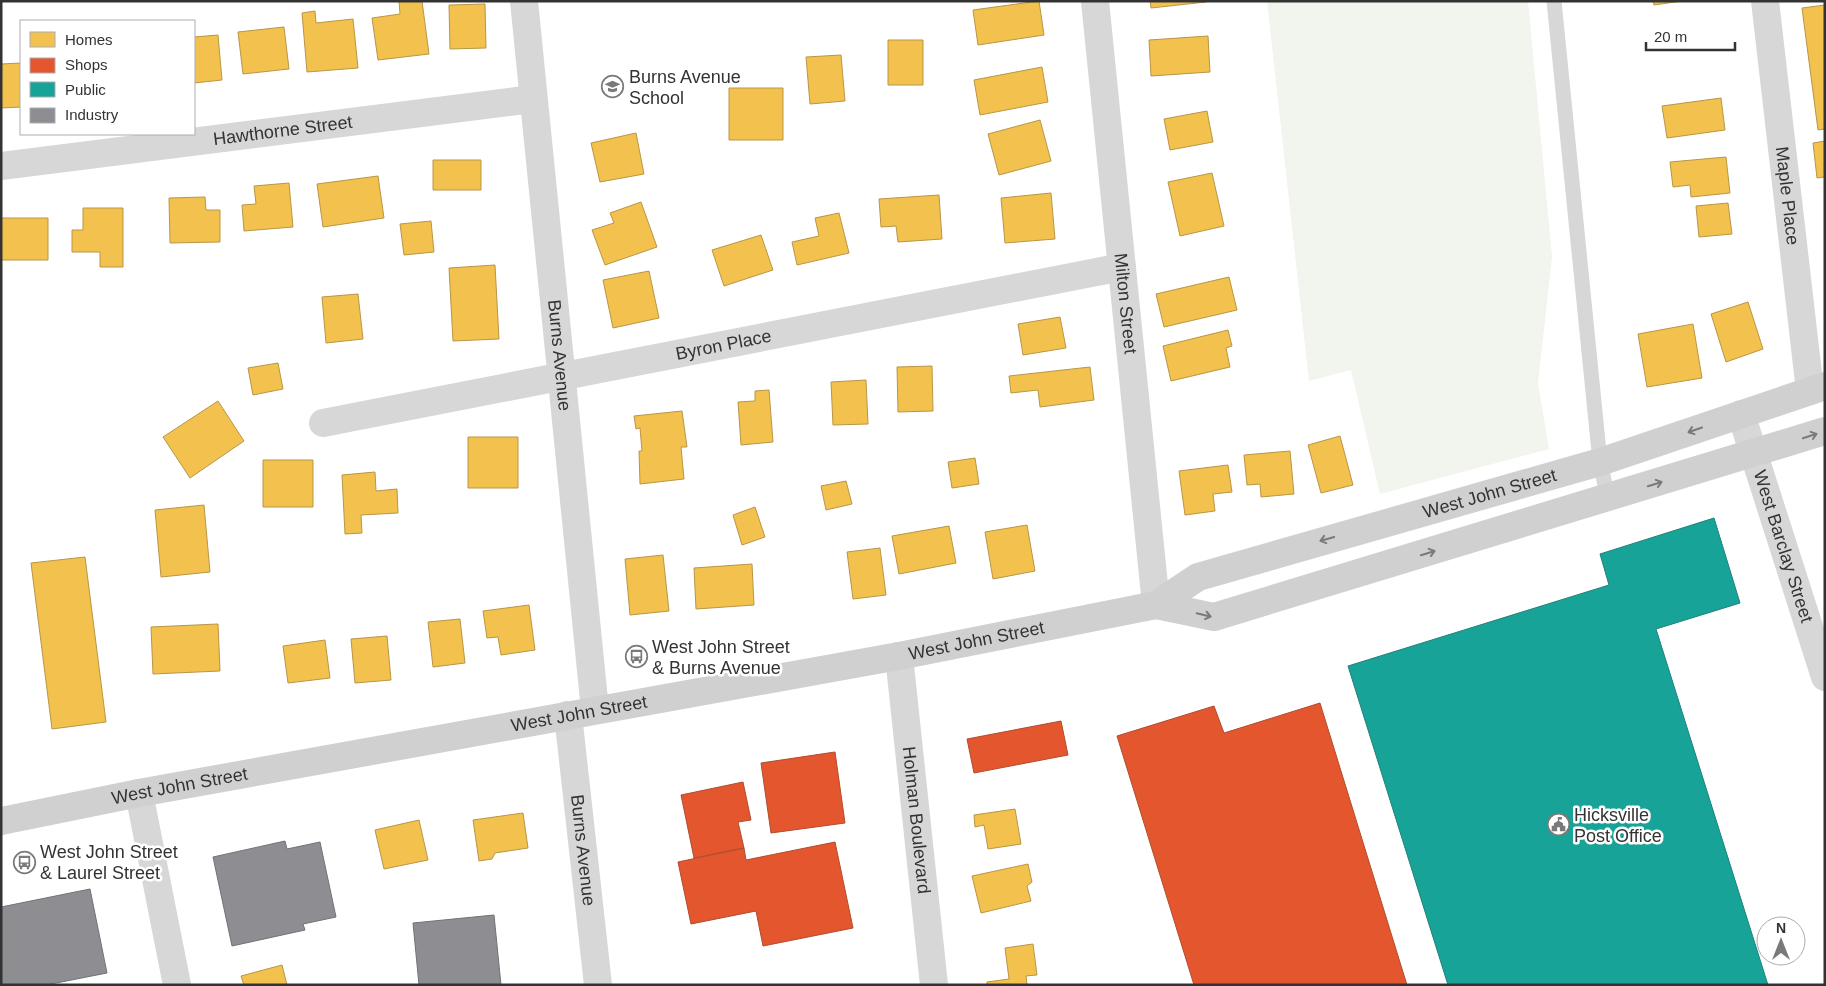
<svg xmlns="http://www.w3.org/2000/svg" width="1826" height="986" font-family="Arial,sans-serif">
  <rect width="100%" height="100%" fill="#fff"/>
  <!-- green -->
  <path fill="#f1f5ed" d="M1267 1H1528L1552 257 1538 383 1549 449 1380 494 1351 370 1309 381Z"/>
  <!-- homes -->
  <path fill="#f2c14e" stroke="#b99646" d="M399 1H422L429 54 378 60 372 18 400 14Z
    M1039 1 1044 35 978 45 973 10Z
    M1150 1H1206V2L1151 8Z
    M1653 1H1682L1654 5Z
    M485 4 486 48 450 49 449 5Z
    M1825 5V129L1818 130 1802 8Z
    M315 11 316 23 353 19 358 68 307 72 302 13Z
    M284 27 289 69 243 74 238 32Z
    M218 35 222 80 194 83V37Z
    M1208 36 1210 72 1151 76 1149 40Z
    M888 40H923V85H888Z
    M841 55 845 101 810 104 806 57Z
    M21 63V107L1 108V64Z
    M1042 67 1048 102 980 115 974 80Z
    M729 88H783V140H729Z
    M1721 98 1725 130 1667 138 1662 106Z
    M1207 111 1213 142 1170 150 1164 119Z
    M1040 120 1051 161 999 175 988 134Z
    M636 133 644 174 600 182 591 143Z
    M1825 141V177L1817 178 1813 143Z
    M1726 157 1730 193 1691 197 1690 185 1673 187 1670 162Z
    M433 160H481V190H433Z
    M1212 173 1224 226 1180 236 1168 182Z
    M378 176 384 218 323 227 317 184Z
    M289 183 293 227 244 231 242 205 256 204 254 186Z
    M1051 193 1055 239 1005 243 1001 198Z
    M939 195 942 239 898 242 896 226 881 227 879 199Z
    M205 197 206 210H220V242L170 243 169 198Z
    M641 202 657 247 605 265 592 230 614 223 610 213Z
    M1728 203 1732 234 1699 237 1696 206Z
    M83 208H123V267H100V252H72V230H83Z
    M839 213 849 253 797 265 792 242 819 236 815 218Z
    M1 218H48V260H1Z
    M431 221 434 252 404 255 400 224Z
    M761 235 773 270 724 286 712 250Z
    M495 265 499 339 453 341 449 268Z
    M649 271 659 318 613 328 603 280Z
    M1229 277 1237 310 1164 327 1156 294Z
    M358 294 363 339 326 343 322 297Z
    M1748 302 1763 349 1726 362 1711 314Z
    M1060 317 1066 348 1023 355 1018 324Z
    M1693 324 1702 378 1647 387 1638 334Z
    M1228 330 1232 346 1226 348 1230 367 1171 381 1163 346Z
    M278 363 283 389 253 395 248 368Z
    M932 366 933 411 898 412 897 367Z
    M1090 367 1094 400 1040 407 1038 390 1011 393 1009 376Z
    M866 380 868 424 833 425 831 382Z
    M769 390 773 442 741 445 738 402 755 401V391Z
    M218 401 244 441 190 478 163 437Z
    M682 411 687 447H681L684 479 640 484 639 451H642L640 428 636 429 634 416Z
    M1340 436 1353 485 1321 493 1308 445Z
    M468 437H518V488H468Z
    M1290 451 1294 494 1261 497 1260 484 1247 485 1244 455Z
    M975 458 979 484 952 488 948 462Z
    M263 460H313V507H263Z
    M1228 465 1232 492 1213 494 1215 511 1185 515 1179 471Z
    M375 472 376 491 397 489 398 513 361 515 362 533 345 534 342 475Z
    M846 481 852 504 826 510 821 486Z
    M204 505 210 572 161 577 155 510Z
    M755 507 765 537 742 545 733 515Z
    M1027 525 1035 571 993 579 985 532Z
    M949 526 956 563 899 574 892 536Z
    M880 548 886 595 853 599 847 552Z
    M663 555 669 611 630 615 625 559Z
    M85 557 106 722 52 729 31 563Z
    M752 564 754 605 696 609 694 568Z
    M529 605 535 650 501 655 498 637 487 638 483 611Z
    M460 619 465 663 433 667 428 622Z
    M218 624 220 671 153 674 151 627Z
    M387 636 391 680 355 683 351 639Z
    M325 640 330 678 288 683 283 646Z
    M1015 809 1021 844 988 849 984 825 975 827 974 815Z
    M523 813 528 848 495 853 492 859 479 861 473 820Z
    M419 820 428 860 384 869 375 830Z
    M1028 864 1032 882 1027 886 1031 901 981 913 972 876Z
    M1033 944 1037 975 1026 976 1027 985H987V982L1009 979 1005 948Z
    M282 965 287 985H244L241 976Z"/>
  <!-- shops -->
  <path fill="#e4572e" stroke="#af4c30" d="M1320 703 1407 985H1194L1117 736 1214 706 1224 733Z
    M1061 721 1068 755 974 773 967 739Z
    M835 752 845 823 771 833 761 763Z
    M743 782 751 820 738 822 744 848 694 858 681 795Z
    M835 842 853 928 763 946 756 911 691 924 678 862 744 848 746 860Z"/>
  <!-- public -->
  <path fill="#17a398" stroke="#1f817a" d="M1714 518 1740 603 1656 629 1768 985H1448L1348 666 1609 585 1600 554Z"/>
  <!-- industry -->
  <path fill="#8d8d92" stroke="#727276" d="M285 841 287 849 320 842 336 917 303 924 305 930 232 946 213 857Z
    M90 889 107 973 46 985H1V907Z
    M494 915 501 985H419L413 923Z"/>
  <g fill="none" stroke-linecap="round" stroke-linejoin="round">
    <!-- lane -->
    <path stroke="#d7d7d7" stroke-width="15" d="M1554 1 1600 462 1608 498"/>
    <!-- street -->
    <g stroke="#d7d7d7" stroke-width="28">
      <path id="s1" d="M524 1 595 710"/>
      <path id="s2" d="M1095 1 1156 605"/>
      <path id="s3" d="M1765 1 1810 391"/>
      <path id="s4" d="M1 166 533 99"/>
      <path id="s5" d="M1741 414 1825 677"/>
      <path id="s6" d="M323 423 1122 267"/>
      <path id="s7" d="M899 656 934 985"/>
      <path id="s8" d="M568 715 598 985"/>
      <path d="M139 793 177 985"/>
    </g>
    <!-- secondary -->
    <g stroke="#d0d0d0" stroke-width="28">
      <path d="M1156 605 1214 617 1825 431"/>
      <path id="s9" d="M1 821 139 793 899 656 1156 605 1198 577 1600 462 1825 386"/>
    </g>
  </g>
  <!-- one-way arrows -->
  <defs><path id="oneway-shaft" d="M-6 0H5M1.5-3L5.5 0L1.5 3" fill="none" stroke-width="1.6" stroke-linecap="round" stroke-linejoin="round" transform="scale(1.25)"/></defs>
  <g stroke="#7a7a7a">
    <use href="#oneway-shaft" transform="translate(1695 430) rotate(161)"/>
    <use href="#oneway-shaft" transform="translate(1810 436) rotate(-18)"/>
    <use href="#oneway-shaft" transform="translate(1655 484) rotate(-17)"/>
    <use href="#oneway-shaft" transform="translate(1327 539) rotate(164)"/>
    <use href="#oneway-shaft" transform="translate(1428 553) rotate(-17)"/>
    <use href="#oneway-shaft" transform="translate(1204 615) rotate(13)"/>
  </g>
  <!-- icons -->
  <defs>
    <symbol id="school-ring" viewBox="-11 -11 22 22"><circle r="9.5" fill="#fff" stroke="#7a7a7a" stroke-width="1.5"/><path d="M0-5L7-2L0 1L-7-2ZM-4 1L0 2.5L4 1V4Q0 6-4 4Z" fill="#7a7a7a"/></symbol>
    <symbol id="bus-ring" viewBox="-11 -11 22 22"><circle r="9.5" fill="#fff" stroke="#7a7a7a" stroke-width="1.5"/><path d="M-5-6H5V4H4V6H2V4H-2V6H-4V4H-5ZM-3.5-4V0h7V-4ZM-3.5 1.2v1.5H-2V1.2ZM2 1.2v1.5H3.5V1.2Z" fill="#7a7a7a"/></symbol>
    <symbol id="civic-ring" viewBox="-11 -11 22 22"><circle r="9.5" fill="#fff" stroke="#7a7a7a" stroke-width="1.5"/><path d="M-.6-6.5H3V-4.5H.6V-3L4-1V1h2V6H-6V1h2V-1L-.6-3ZM-1.2 2.5V6h2.4V2.5Z" fill="#7a7a7a"/></symbol>
  </defs>
  <g fill-rule="evenodd">
    <use href="#school-ring" x="600" y="74" width="25" height="25"/>
    <use href="#bus-ring" x="624" y="644" width="25" height="25"/>
    <use href="#civic-ring" x="1546" y="812" width="25" height="25"/>
    <use href="#bus-ring" x="12" y="850" width="25" height="25"/>
  </g>
  <g text-anchor="middle" stroke-width="5" stroke-linejoin="round" paint-order="stroke">
    <!-- poi labels -->
    <g font-size="18" fill="#333" stroke="#fff" text-anchor="start">
      <text x="629" y="83">Burns Avenue<tspan x="629" dy="21">School</tspan></text>
      <text x="652" y="653">West John Street<tspan x="652" dy="21">&amp; Burns Avenue</tspan></text>
      <text x="1574" y="821">Hicksville<tspan x="1574" dy="21">Post Office</tspan></text>
      <text x="40" y="858">West John Street<tspan x="40" dy="21">&amp; Laurel Street</tspan></text>
    </g>
    <!-- street labels -->
    <g font-size="18" fill="#333" stroke="#fff">
      <text dy="6" stroke="none"><textPath href="#s4" startOffset="284">Hawthorne Street</textPath></text>
      <text dy="6" stroke="none"><textPath href="#s3" startOffset="196">Maple Place</textPath></text>
      <text dy="6" stroke="none"><textPath href="#s2" startOffset="304">Milton Street</textPath></text>
      <text dy="6" stroke="none"><textPath href="#s6" startOffset="408">Byron Place</textPath></text>
      <text dy="6" stroke="none"><textPath href="#s1" startOffset="356">Burns Avenue</textPath></text>
      <text dy="6" stroke="none"><textPath href="#s9" startOffset="1529">West John Street</textPath></text>
      <text dy="6" stroke="none"><textPath href="#s5" startOffset="139">West Barclay Street</textPath></text>
      <text dy="6" stroke="none"><textPath href="#s9" startOffset="992">West John Street</textPath></text>
      <text dy="6" stroke="none"><textPath href="#s9" startOffset="588">West John Street</textPath></text>
      <text dy="6" stroke="none"><textPath href="#s9" startOffset="182">West John Street</textPath></text>
      <text dy="6" stroke="none"><textPath href="#s7" startOffset="165">Holman Boulevard</textPath></text>
      <text dy="6" stroke="none"><textPath href="#s8" startOffset="136">Burns Avenue</textPath></text>
    </g>
  </g>
  <!-- border -->
  <rect width="1826" height="986" fill="none" stroke="#333333" stroke-width="5"/>
  <!-- legend -->
  <rect x="20" y="20" width="175" height="115" fill="#ffffff" stroke="#adadad"/>
  <rect x="30" y="32" width="25" height="15" fill="#f2c14e" stroke="#adadad"/>
  <text x="65" y="45" font-size="15" fill="#333333">Homes</text>
  <rect x="30" y="58" width="25" height="15" fill="#e4572e" stroke="#adadad"/>
  <text x="65" y="70" font-size="15" fill="#333333">Shops</text>
  <rect x="30" y="82" width="25" height="15" fill="#17a398" stroke="#adadad"/>
  <text x="65" y="95" font-size="15" fill="#333333">Public</text>
  <rect x="30" y="108" width="25" height="15" fill="#8d8d92" stroke="#adadad"/>
  <text x="65" y="120" font-size="15" fill="#333333">Industry</text>
  <!-- north arrow -->
  <g transform="translate(1781 941)"><circle r="24" fill="#ffffff" stroke="#adadad"/>
  <path d="M0-4L9 19L0 12L-9 19Z" fill="#7a7a7a"/>
  <text y="-8" font-size="14" font-weight="bold" text-anchor="middle" fill="#333333">N</text>
  </g>
  <!-- scale -->
  <path d="M1646 42v8h89v-8" fill="none" stroke="#333333" stroke-width="2.5"/>
  <text x="1654" y="42" font-size="15" fill="#333333" stroke="#ffffff" stroke-width="4" paint-order="stroke">20 m</text>
</svg>
